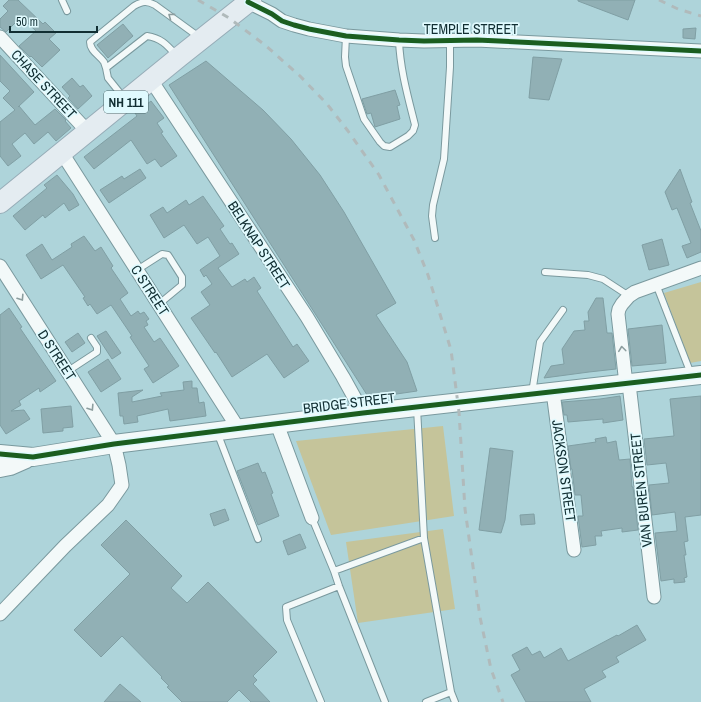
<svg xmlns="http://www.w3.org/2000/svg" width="701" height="702" font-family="'Archivo Narrow',sans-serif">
  <rect width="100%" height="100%" fill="#aed4da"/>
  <!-- green -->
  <path fill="#c5c49a" d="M701 282V361L690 363 664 293Z
    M443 426 454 516 331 535 296 441Z
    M443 529 455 609 358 623 346 542Z"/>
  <!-- building -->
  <path fill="#91b0b5" stroke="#809fa4" d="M9 0H18L43 24 45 22 56 33 49 39 60 50 42 67 31 56 30 57 19 46 36 31 21 17 6 32 0 27V19L8 11 3 6Z
    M578 0H635L628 20 578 1Z
    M123 24 133 36 108 58 97 45Z
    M696 28 695 39 683 38V29Z
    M0 55 34 92 18 107 19 106 35 125 55 109 66 120 65 121 71 128 56 141 48 132 34 144 25 133 12 144 21 156 8 166 0 156V122L15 110 3 98 10 91 0 81Z
    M533 57 562 59 549 100 529 98Z
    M206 61 263 110 291 139 320 175 344 212 396 303 376 315 407 362 417 391 369 398 169 85Z
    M72 78 80 87 83 85 92 96 78 109 68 98 70 96 62 87Z
    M395 90 400 105 397 106 400 119 375 127 371 113 367 114 362 99Z
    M151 101 164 118 157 123 163 132 161 133 177 156 161 167 155 159 147 164 131 140 94 169 84 157 137 116 135 113Z
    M140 169 146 178 109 203 100 190 122 176 124 179Z
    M680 169 692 202 690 203 701 231V252L687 258 682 246 691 243 677 208 672 210 665 192Z
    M57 175 73 194 79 205 69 211 64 203 45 218 43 215 25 230 13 216 47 188 44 185Z
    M203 196 224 226 220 229 230 244 232 243 239 254 218 268 232 287 245 279 247 282 254 277 261 288 257 291 293 347 297 344 309 361 284 378 267 354 232 377 216 352 215 353 191 318 210 305 201 292 212 284 206 275 204 277 200 270 220 256 208 237 197 244 184 225 164 238 150 215 163 207 167 213 186 200 189 205Z
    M84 236 95 251 101 247 113 266 111 268 128 293 120 299 131 316 138 311 140 314 144 312 149 319 146 321 148 325 144 327 154 342 160 338 179 366 153 383 144 369 149 366 130 337 132 336 111 305 97 314 90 304 88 306 83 298 85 297 63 265 41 279 26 255 42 244 52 260 72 247 71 244Z
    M662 239 669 265 649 270 642 245Z
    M596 298H603L607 333H612L616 369 589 372 544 378 551 366 564 364 562 349 574 331 585 330 584 321H589L588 312Z
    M9 308 22 327 20 328 56 381 40 392 39 388 19 401 21 405 11 411 24 410 30 419 6 434 0 425V315Z
    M662 325 666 363 632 366 628 329Z
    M106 331 121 353 112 359 97 336Z
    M78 333 85 343 72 352 65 342Z
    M108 359 121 379 101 392 88 372Z
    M192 381V388H197L199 403 204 402 206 416 170 421 168 409 137 416 138 422 124 424 123 416H120L118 393 143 390 132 397V402L162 396 160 393 184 390 183 382Z
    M620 396 623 420 603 423V419L568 422 567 415H564L562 402 600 399Z
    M701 396V515L685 517 688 541 684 542 686 555H684L687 577 684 578 685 582 674 583V579L661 581 655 533 677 531 675 512 652 515 649 485 669 483 666 463 647 465 644 439 674 436 670 399Z
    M71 406 73 427 63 428V431L43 433 41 409Z
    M606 437 607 443 616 441 619 460 630 459 632 487H633L638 530 622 532V528L601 531 602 536H595L596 545 582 547 578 516H583L581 495H575L572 469H571L568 446 596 442 595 439Z
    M490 448 513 451 505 520 501 533 479 530Z
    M258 463 262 473 265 472 273 493 271 494 279 516 258 525 237 471Z
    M225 509 229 520 214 526 210 514Z
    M534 514 535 524 521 525 520 515Z
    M126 520 182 576 171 588 187 603 208 582 277 652 253 676 257 680 253 684 270 702H251L239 690 227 702H182L167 687 169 686 161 678 162 677 122 636 101 657 74 630 130 574 101 545Z
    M300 534 306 548 288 555 283 541Z
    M637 625 646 640 616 657 619 662 602 671 606 677 584 689 591 702H526L511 675 520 670 512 655 527 647 532 655 540 651 544 658 561 648 568 661 617 635 618 636Z
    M120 684 141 702H104Z"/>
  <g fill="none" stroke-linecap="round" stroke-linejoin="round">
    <defs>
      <path id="lane" d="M62 0 67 11
        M346 36 345 57 346 66 364 119 380 142 384 146 390 147 408 136 413 131 415 125C408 97 400 69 399 40
        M106 68C106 68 104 62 104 62 99 55 90 51 90 42L134 6C143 1 147 1 155 5L199 37
        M124 98 108 78 106 68 147 36C161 38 167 45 176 55
        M435 238 432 216 433 205 444 159 450 67V40
        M137 270 162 254 168 255 182 277V285L159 304
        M545 272 588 275 603 279 629 296
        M656 284 691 374
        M68 371 97 352V347L91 338
        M532 393 540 342 563 310
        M417 408 424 538
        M217 432 258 539
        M312 518 334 571 339 586 385 702
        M334 571 424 538 451 692 426 702
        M451 692 455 702
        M321 702 287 620 286 607 339 586"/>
      <path id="street" d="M248 2 272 14 282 21 294 25 309 29 346 36 399 40 424 41 477 40 701 51
        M0 37 88 132
        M151 80 307 317 343 377 363 413
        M62 153 238 428
        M0 266 114 444 119 465 122 485 108 505 65 546 0 614
        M626 384 618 314 619 309 622 304 629 296 635 292 701 268
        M629 384 654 597
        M553 392 574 550
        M277 424 312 518"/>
      <path id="secondary" d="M0 454 33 457 114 444 363 413 701 375
        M0 468 10 466 26 459"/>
      <path id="primary" d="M0 203 179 57 251 0"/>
    </defs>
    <!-- lane casing -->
    <use href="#lane" stroke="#7a999e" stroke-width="8"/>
    <!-- street casing -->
    <use href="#street" stroke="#7a999e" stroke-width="15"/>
    <!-- secondary casing -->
    <use href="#secondary" stroke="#7a999e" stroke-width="20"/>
    <!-- primary casing -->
    <use href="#primary" stroke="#96acb7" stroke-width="22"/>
    <!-- lane -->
    <use href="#lane" stroke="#f3f9f9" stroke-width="6"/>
    <!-- street -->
    <use href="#street" stroke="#f3f9f9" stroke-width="13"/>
    <!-- secondary -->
    <use href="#secondary" stroke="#f3f9f9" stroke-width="18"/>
    <!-- primary -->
    <use href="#primary" stroke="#e4ecf1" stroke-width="20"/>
    <!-- rail -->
    <path stroke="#b0babb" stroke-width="3" stroke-dasharray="7 7" stroke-linecap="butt" d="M198 0 229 18 265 45 300 76 327 104 348 131 379 175 414 240 428 275 451 350 459 412 465 509 480 617 491 669 503 702
      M659 0 678 9 701 16"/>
    <defs>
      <path id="cycleway" d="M248 2 272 14 282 21 294 25 309 29 346 36 399 40 424 41 477 40 701 51
        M0 454 33 457 114 444 363 413 701 375"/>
    </defs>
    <!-- cycleway casing -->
    <use href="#cycleway" stroke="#e0fafe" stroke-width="8"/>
    <!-- cycleway -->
    <use href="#cycleway" stroke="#1b5e20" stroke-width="5"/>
  </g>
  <!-- one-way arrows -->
  <defs><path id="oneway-chevron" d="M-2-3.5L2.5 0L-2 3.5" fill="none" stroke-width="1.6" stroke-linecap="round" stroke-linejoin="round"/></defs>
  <g stroke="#8d9e9f">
    <use href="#oneway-chevron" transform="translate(171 16) rotate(-144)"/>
    <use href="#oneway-chevron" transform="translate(21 298) rotate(57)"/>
    <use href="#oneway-chevron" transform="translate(622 349) rotate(-97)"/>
    <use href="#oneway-chevron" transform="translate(91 408) rotate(57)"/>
  </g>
  <g text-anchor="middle" stroke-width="3.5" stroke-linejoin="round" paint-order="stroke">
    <!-- shield labels -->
    <rect fill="#e0fafe" stroke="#4f6b6f" stroke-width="1" x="104" y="91" width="44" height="22" rx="3"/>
    <g font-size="13" font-weight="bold" fill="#112e32">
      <text x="126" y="107">NH 111</text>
    </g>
    <!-- street labels -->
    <g font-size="14" fill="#112e32" stroke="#e0fafe">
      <text x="471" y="34">TEMPLE STREET</text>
      <text transform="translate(44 84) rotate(47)" y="5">CHASE STREET</text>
      <text transform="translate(259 245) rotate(57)" y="5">BELKNAP STREET</text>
      <text transform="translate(150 290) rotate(57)" y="5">C STREET</text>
      <text transform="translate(57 355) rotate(57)" y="5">D STREET</text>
      <text transform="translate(349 403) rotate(-7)" y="5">BRIDGE STREET</text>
      <text transform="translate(564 471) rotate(82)" y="5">JACKSON STREET</text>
      <text transform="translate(641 490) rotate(-96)" y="5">VAN BUREN STREET</text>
    </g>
  </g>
  <!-- scale -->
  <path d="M10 26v6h87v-6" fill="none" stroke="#112e32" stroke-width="2"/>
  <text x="16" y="26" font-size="12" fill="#112e32" stroke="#e0fafe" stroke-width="3" paint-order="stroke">50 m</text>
</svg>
